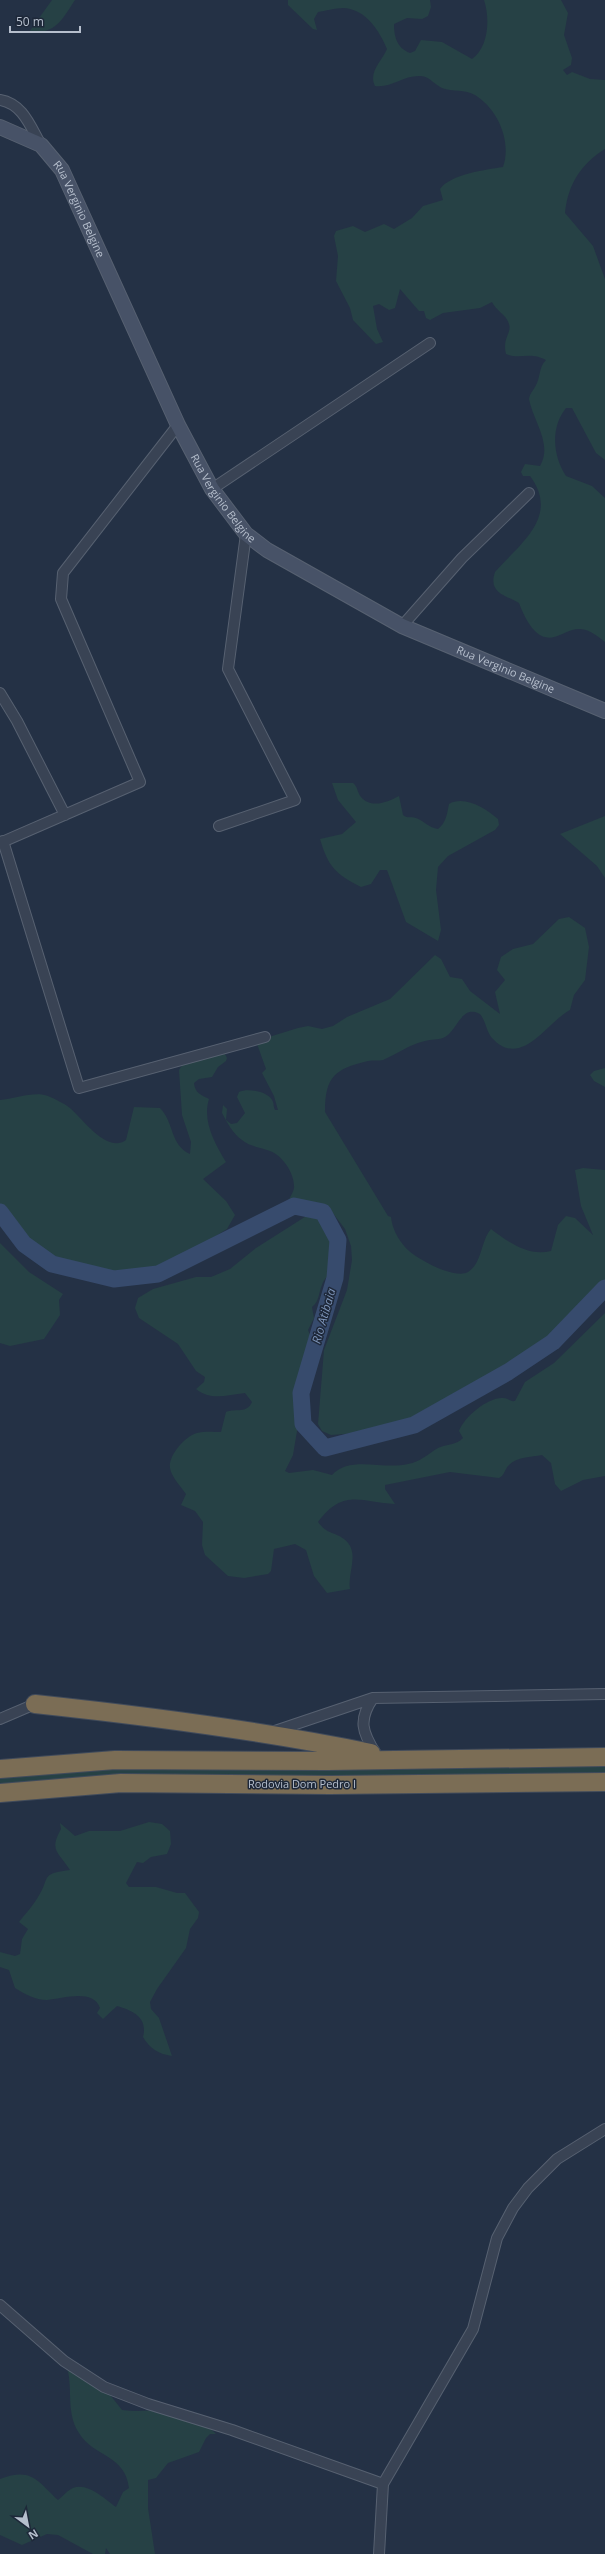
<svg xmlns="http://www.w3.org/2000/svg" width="605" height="2554" font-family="'Open Sans',sans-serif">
  <rect width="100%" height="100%" fill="#243145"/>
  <!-- green -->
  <path fill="#264145" d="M52 0H75C63 18 56 35 29 32Z
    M288 0H430L431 7 428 16 422 19 407 18 394 24C394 37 397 48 410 53L415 51 421 40 442 42 472 59C489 47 490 18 484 0H561L568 13 564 35 572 58 571 65 563 70 567 75 572 72 590 79 605 80V149C581 164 568 184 565 213L593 246 605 279V460L596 453 572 408H566C550 428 553 456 566 476L592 486 605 498V642C597 636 591 630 580 629 572 628 562 635 554 637 535 642 524 616 519 603 505 595 488 593 495 572 521 543 560 516 530 476H523L521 472 525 464 540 466C553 444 533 421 529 399 530 393 532 392 535 387 541 378 538 368 546 360 530 351 520 360 506 354 502 338 512 333 509 324 506 314 496 311 492 302L480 308 443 313 430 320 426 318 424 311H419L400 289 395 308 389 310 379 304 373 306 377 329 383 342 376 344 353 320 350 308 336 281 338 256 334 236 336 231 353 226 365 232 384 224 394 229 412 218 423 206 443 200 440 189C451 174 485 170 503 167 512 142 498 109 475 95 465 89 453 92 442 88 435 85 429 76 421 76 403 75 392 88 375 86 368 72 382 61 387 49 380 32 368 13 350 9 341 6 327 11 318 12L314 19 317 30 313 29 288 5Z
    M332 783H353C358 787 357 792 361 797 371 809 388 802 399 796L403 815C408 819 411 816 416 818 424 821 429 828 438 829 446 823 447 814 449 804 465 795 486 809 498 819L499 825 495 830 448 856 438 867 436 890 441 930 438 941 406 922 387 870H380L371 884 361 887C335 874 328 866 320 839L342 834 356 822 338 800Z
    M605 816V878L597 866 560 834Z
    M569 917 585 928 589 947 585 980 574 995 570 1010C547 1022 521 1070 492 1038 486 1031 486 1021 480 1014 460 1004 458 1032 443 1038 438 1040 431 1039 425 1041 410 1044 397 1054 383 1060 379 1061 373 1060 368 1061 335 1069 325 1076 325 1112L388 1216 391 1217C392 1228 398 1239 405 1247 414 1258 455 1280 468 1272 482 1264 481 1240 491 1229 508 1242 529 1257 551 1251L558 1225 566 1216 575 1218 593 1235 581 1206 575 1170 583 1168 605 1170V1284L583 1311 514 1370 403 1435 390 1436 369 1432 331 1435 322 1431 318 1424 324 1350 347 1290 352 1260 351 1246 345 1229 332 1212 308 1203 284 1207C287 1202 293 1194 294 1188 295 1174 283 1156 270 1151 261 1147 250 1147 242 1140 233 1134 227 1122 222 1113L223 1105 227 1109 226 1120 231 1124 237 1123 245 1113 237 1097 239 1092C247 1088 270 1091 273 1102 274 1104 273 1106 275 1110H278L274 1096 262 1073 266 1069 256 1041 298 1028 308 1026 322 1029 333 1026 347 1017 390 999 435 955 441 959 450 977 462 979 470 991 500 1014 495 992 505 980 497 970 501 957 513 949 533 944 559 919Z
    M224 1052 227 1058 226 1061 218 1067 212 1077 199 1079 194 1083C195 1093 201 1095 209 1099 202 1121 215 1144 226 1162L203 1179 226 1201 235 1215 227 1229 171 1264 128 1274 97 1275 90 1278 57 1267 18 1236 0 1217V1100C15 1099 34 1091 48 1096 55 1099 65 1104 70 1108 83 1119 107 1154 126 1140L134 1107 160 1108C174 1122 170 1145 190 1154L191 1142 182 1115 179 1070 183 1064Z
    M605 1068V1087L594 1081 590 1075 594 1071Z
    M308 1215C328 1220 341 1243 336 1264 334 1272 324 1277 322 1285 318 1294 320 1300 312 1307L314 1318 308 1330 312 1340V1349L303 1378 295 1396 298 1425 293 1455 285 1471 289 1473 313 1470 332 1475C350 1455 383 1470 408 1464 420 1462 428 1454 438 1448 446 1444 457 1445 463 1438L459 1431C464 1417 488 1397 503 1398 508 1398 510 1402 515 1401L525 1382 554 1363 605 1313V1476L583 1480 561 1491 555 1484 551 1463 542 1455C531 1457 517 1457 509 1465 504 1470 505 1475 499 1478L450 1472 385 1485V1489L395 1504C361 1502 343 1488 318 1522 328 1535 333 1531 344 1539 361 1552 347 1573 350 1589L327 1593 314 1576 306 1550 295 1544 274 1549 271 1571 268 1574 244 1578 228 1576 205 1555 202 1545 203 1522 195 1511 181 1505 186 1494C181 1487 171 1476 170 1468 168 1456 185 1436 197 1433 204 1431 214 1432 221 1432L226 1412C236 1408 247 1414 252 1402L245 1393C227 1395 211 1401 196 1389L204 1382 205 1377 196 1371 178 1344 139 1318 135 1308 138 1298 153 1289 196 1277H211L230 1269 256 1248Z
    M0 1243 29 1272 63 1294 59 1300 60 1315 44 1339 10 1346 0 1343Z
    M605 1763V1775L0 1787V1775L95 1766Z
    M149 1822 162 1824 170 1831 171 1844 167 1854 151 1857 143 1863 137 1862 126 1883 129 1887H156L177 1893H185L199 1912 198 1918 190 1929 186 1948 157 1989 150 2002 151 2009 159 2018 172 2056C159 2054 150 2049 143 2037 148 2018 134 2011 117 2006L103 2019 97 2013 100 2008C93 1988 62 1999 47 2000 35 2000 25 1994 15 1988L9 1970 0 1967V1952L15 1956 20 1954 22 1939 28 1929 19 1922C25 1914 33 1906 38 1897 51 1877 39 1874 70 1870 58 1851 49 1851 61 1829L60 1823 75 1836 89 1831H120Z
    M66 2364 103 2386 122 2410C137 2412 151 2410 166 2410 178 2410 209 2425 216 2434H210L206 2438 199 2452 168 2463 156 2478 148 2480V2508L155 2554H110L106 2548 105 2554H93L58 2535 47 2534 22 2545 0 2535V2479C31 2467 37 2480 58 2500 63 2496 68 2490 73 2488 87 2482 105 2499 116 2507L123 2492 129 2488C125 2454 93 2457 79 2433 65 2412 74 2387 66 2364Z"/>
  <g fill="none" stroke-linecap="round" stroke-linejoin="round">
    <!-- river -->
    <path stroke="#374b6d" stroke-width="17" d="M0 1212 24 1244 52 1264 114 1279 158 1274 294 1206 323 1212 338 1240 335 1278 301 1393 303 1424 325 1448 414 1425 508 1372 553 1342 605 1288"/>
    <defs>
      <path id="street" d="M0 100C23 104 30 126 41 145
        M212 489 430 343
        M402 626 462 558 529 493
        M0 693 17 721 65 815
        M219 826 295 800 228 669 246 534
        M3 841 79 1088 265 1037
        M0 843 140 782 61 599 63 573 178 425
        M373 1698C358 1720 362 1732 376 1754
        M0 1719 35 1704
        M275 1731 373 1698 605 1694
        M0 2305 64 2361 104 2387 148 2404 232 2430 383 2484
        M379 2554 383 2484 473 2329 497 2238 513 2208 528 2188 557 2159 605 2129"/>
      <g id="secondary">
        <path id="s1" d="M0 127 41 145 62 170 178 425 212 489 246 534 267 550 402 626 605 711"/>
      </g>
      <path id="highway" d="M35 1704C148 1716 259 1730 371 1753
        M0 1769 115 1760 328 1761 605 1757
        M0 1793 121 1783 330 1785 605 1782"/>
    </defs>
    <!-- street casing -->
    <use href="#street" stroke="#576171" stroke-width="12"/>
    <!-- secondary casing -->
    <use href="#secondary" stroke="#576171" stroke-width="16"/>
    <!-- highway casing -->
    <use href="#highway" stroke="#414b5b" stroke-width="20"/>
    <!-- street -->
    <use href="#street" stroke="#394354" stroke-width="10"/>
    <!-- secondary -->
    <use href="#secondary" stroke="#475267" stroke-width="14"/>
    <!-- highway -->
    <use href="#highway" stroke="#7b6d55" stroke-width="18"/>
  </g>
  <g text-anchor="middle" stroke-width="3" stroke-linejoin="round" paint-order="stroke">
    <!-- street labels -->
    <g font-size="11" fill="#b6bfcd" stroke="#1e2839">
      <text dy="4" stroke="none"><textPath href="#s1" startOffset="120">Rua Verginio Belgine</textPath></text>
      <text dy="4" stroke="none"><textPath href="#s1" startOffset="444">Rua Verginio Belgine</textPath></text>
      <text dy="4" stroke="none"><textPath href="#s1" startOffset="780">Rua Verginio Belgine</textPath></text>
      <text x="302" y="1788">Rodovia Dom Pedro I</text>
    </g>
    <!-- water labels -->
    <g font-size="12" font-style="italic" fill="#7c93b7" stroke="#1e2839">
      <text transform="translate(324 1316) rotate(-74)" y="4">Rio Atibaia</text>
    </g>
  </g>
  <!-- north arrow -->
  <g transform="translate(28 2526) rotate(148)" stroke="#1e2839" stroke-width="3" paint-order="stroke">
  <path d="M0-3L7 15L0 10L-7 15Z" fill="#b6bfcd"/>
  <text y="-6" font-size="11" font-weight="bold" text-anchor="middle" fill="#b6bfcd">N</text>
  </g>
  <!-- scale -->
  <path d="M10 26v6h70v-6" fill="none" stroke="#b6bfcd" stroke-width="2"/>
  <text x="16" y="26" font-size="12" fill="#b6bfcd" stroke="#1e2839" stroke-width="3" paint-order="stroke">50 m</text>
</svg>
